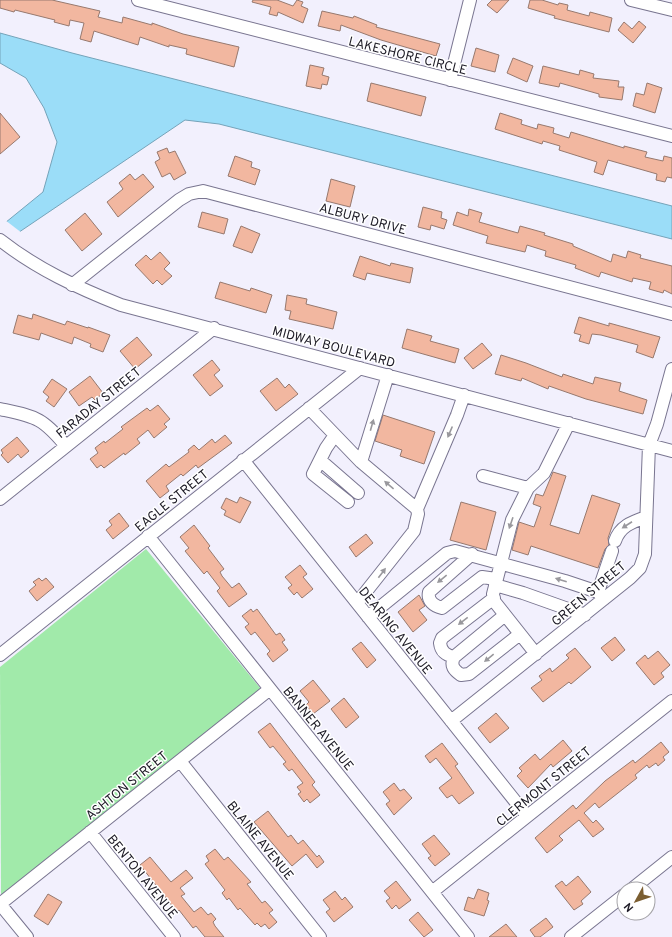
<svg xmlns="http://www.w3.org/2000/svg" width="672" height="937" font-family="Overpass,sans-serif">
  <rect width="100%" height="100%" fill="#f2f0fd"/>
  <!-- green -->
  <path fill="#a1eaaa" d="M146 549 261 689 1 897 0 667Z"/>
  <!-- water -->
  <path fill="#9bddf8" stroke="#75a3b9" d="M0 33 72 53 672 206V239L219 124 185 120 0 245V227L43 192 57 142 44 108 26 78 0 63Z"/>
  <!-- pier -->
  <path fill="#f2f0fd" d="M5 220 22 233 0 247V225Z"/>
  <!-- building -->
  <path fill="#f2b7a0" stroke="#97796e" d="M0 0H52L100 11 98 17 122 23 123 17 152 25V23L183 34 239 47 234 67 186 54 187 49 169 45V47L140 37 138 45 94 31 91 42 80 39 84 23 70 20 69 26 54 22 55 20 15 10 14 12 0 8Z
    M253 0H277L293 6 297 0 303 2 301 6 308 9 303 23 278 12 277 16 269 14 271 7 252 2Z
    M492 0H509L497 13 487 5Z
    M530 0H542L558 5 559 3 568 5 567 10 589 16 590 12 612 18 609 32 554 18 555 16 528 8Z
    M322 11 353 18 354 16 377 25 376 27 440 44 436 56 381 40 341 25 340 31 318 26Z
    M639 21 646 27 633 43 618 30 624 22 632 29Z
    M476 48 499 55 495 72 471 66Z
    M513 58 533 66 527 82 507 73Z
    M310 65 324 68 322 75 329 77 327 85 322 84 321 89 306 86Z
    M543 66 579 75 580 70 594 74 593 78 619 81 618 87H624L622 100 599 97V94L560 83 559 87 539 83Z
    M371 83 426 97 421 116 367 101Z
    M647 83 662 88 655 113 633 106 636 93 644 95Z
    M0 113 20 137 0 154Z
    M500 113 522 120 521 124 537 129 538 124 554 128 553 133 569 138 571 132 624 148V146L647 152 645 157 663 161 664 156 672 158V178L667 177 665 182 656 180 657 174 608 160 603 175 594 172 597 162 559 150 560 146 543 141 542 144 495 129Z
    M167 148 169 153 175 151 186 173 174 180 170 173 162 177 155 162 160 159 157 152Z
    M235 156 252 162 251 167 260 170 255 185 228 176Z
    M130 174 135 180 143 174 154 187 118 217 107 202 123 189 119 183Z
    M331 179 355 186 350 207 326 201Z
    M423 207 442 212 441 218 447 220 444 229 431 225 430 230 418 227Z
    M469 209 482 213 479 222 518 233 520 226 545 233 544 235 573 244V246L611 262 613 254 626 258 628 251 641 255 640 258 672 266V294L664 290 663 293 649 289 651 282 633 278 632 282 601 272 599 277 575 268 576 265 545 256 546 251 527 245 525 252 486 243 488 236 453 225 457 212 468 216Z
    M202 212 228 219 224 234 198 227Z
    M85 213 102 234 82 251 65 230Z
    M241 226 260 234 252 253 233 246Z
    M160 252 170 263 164 269 172 276 162 285 157 280 153 284 135 265 146 255 151 260Z
    M360 256 390 266 391 263 413 268 410 283 367 273 365 280 353 276Z
    M220 282 250 291 251 288 272 295 266 313 215 298Z
    M287 295 307 299 306 304 337 312 333 329 289 319 291 311 285 310Z
    M33 314 65 325 67 321 88 328V327L110 335 103 352 90 347 91 344 74 337 72 344 41 333 39 340 13 333 18 315 32 319Z
    M579 317 609 326V323L660 337 653 358 636 352 638 345 601 335 592 334 589 344 579 341 581 335 574 333Z
    M407 329 432 336 430 341 459 349 455 363 402 348Z
    M137 337 152 355 135 369 120 351Z
    M482 343 492 355 473 369 464 358Z
    M501 355 526 363 562 377 563 374 593 384 595 377 621 383 619 391 647 400 643 414 586 399 549 386 548 389 522 378 521 381 495 374Z
    M212 360 220 370 214 375 223 386 210 396 193 375Z
    M90 376 103 393 95 400 92 397 79 406 69 392Z
    M277 378 285 388 289 384 298 394 276 411 260 391Z
    M52 379 67 389 54 407 46 401 49 397 43 392Z
    M158 405 170 419 164 424 167 427 154 438 148 430 137 439 140 443 125 455 124 453 104 468 101 465 97 468 90 459 98 453 95 448 104 441 105 443 123 429 121 427 147 408 150 411Z
    M383 415 435 432 424 464 400 456 402 450 375 441Z
    M225 435 232 443 198 468 196 465 183 476 181 474 166 486 169 491 160 498 146 481 166 464 169 467 189 452 188 450 194 445 199 450 212 439 215 443Z
    M17 437 29 451 21 458 18 454 8 463 1 455 3 453 1 450Z
    M553 472 566 476 550 525 579 534 592 495 620 504 608 538 609 545 605 549 598 568 531 546 528 555 512 550 519 522 534 527 541 507 533 504 536 494 543 496Z
    M240 497 251 502 240 523 224 515 226 511 221 508 226 498 237 503Z
    M461 502 496 512 486 550 450 540Z
    M119 513 129 526 113 539 106 530 112 525 109 521Z
    M194 525 210 546 208 548 224 569 220 572 222 576 232 588 239 583 247 594 229 607 217 591 220 588 207 571 204 574 185 551 189 548 180 537Z
    M366 534 373 543 356 557 349 547Z
    M300 565 307 574 303 577 313 589 302 598 297 592 294 595 288 588 292 585 285 577Z
    M39 578 42 581 46 578 54 587 37 601 29 591 36 585 33 582Z
    M419 595 425 606 419 610 427 620 413 632 398 612Z
    M251 609 253 612 257 609 276 635 280 633 285 640 282 642 288 650 273 662 267 654 270 651 255 632 251 635 245 627 249 624 242 616Z
    M615 637 625 650 612 661 601 648Z
    M361 642 376 660 367 668 352 649Z
    M575 648 591 667 571 684 569 682 543 702 531 688 542 680 539 676 550 668 552 672 569 658 566 655Z
    M658 651 670 665 661 673 664 677 654 685 636 663 645 655 648 659Z
    M313 680 330 701 313 714 306 705 309 702 300 691Z
    M344 698 359 717 346 728 331 709Z
    M496 713 509 728 490 743 478 728Z
    M270 723 315 782 312 785 320 795 310 803 307 799 304 802 298 794 301 792 297 787 303 783 292 769 289 771 283 764 286 762 273 746 270 748 258 732Z
    M563 740 572 751 553 767 551 764 528 788 517 776 522 771 519 768 535 754 540 760Z
    M661 742 669 752 663 757 665 760 658 766 656 763 649 768 647 765 635 775 637 778 599 808 595 803 584 813 593 823 596 820 604 829 593 837 579 820 559 836 563 840 547 853 535 838 573 805 576 809 605 781 633 760 635 763Z
    M442 743 458 764 455 766 474 793 459 804 452 795 447 798 439 788 452 778 436 758 430 763 425 756Z
    M394 783 400 791 404 789 412 798 394 815 386 804 390 801 383 792Z
    M268 811 288 837 291 835 298 844 303 840 317 857 319 855 324 862 317 868 306 854 292 866 254 822Z
    M434 835 450 854 435 866 428 858 431 856 422 844Z
    M215 849 224 860 228 857 251 882 247 884 262 903 265 901 273 910 269 913 277 922 269 929 265 924 261 927 257 923 255 925 240 908 238 910 229 898 227 900 222 893 225 890 205 864 209 861 206 856Z
    M150 857 171 882 186 870 193 878 180 888 185 894 181 896 194 912 201 907 208 915 211 913 216 919 213 922 215 926 224 937H205L196 926 193 928 179 910 177 912 140 865Z
    M578 876 591 892 581 901 583 904 574 910 555 886 562 881 566 886Z
    M396 881 411 900 399 909 396 905 392 909 386 901 390 898 384 891Z
    M478 889 489 893 487 900 489 901 484 916 464 910 468 897 474 899Z
    M335 891 342 900 345 897 353 907 334 922 326 912 330 909 323 900Z
    M48 894 62 902 48 925 34 916Z
    M418 912 433 930 424 937 409 920Z
    M546 918 553 927 540 937H535L530 930Z
    M506 924 517 937H489Z"/>
  <g fill="none" stroke-linecap="round" stroke-linejoin="round">
    <defs>
      <path id="minor" d="M138 0 672 136
        M631 0 672 10
        M450 80 470 0
        M0 240C37 269 78 288 121 305L672 451
        M72 285 179 200 189 194 203 191 672 314
        M309 408 361 462 417 509
        M0 409C36 417 42 417 66 446
        M335 435 326 448 313 474 348 502
        M243 460 527 816
        M320 460 358 493
        M361 462 388 375
        M483 476 528 488
        M0 499 214 328
        M148 536 468 937
        M615 541C620 526 632 522 646 517
        M472 554 429 592C427 601 434 606 442 608L482 577 496 579
        M495 585 523 593 585 615
        M598 592 612 551
        M357 603 414 531 418 514 417 509 457 415 464 395
        M505 615 454 657C450 666 454 670 461 675L469 674 520 634
        M368 617 447 553 455 551 565 581 598 592 604 599
        M536 654 494 601 493 594 512 520 528 488 544 473 569 423
        M0 655 360 368
        M454 657C446 655 441 652 440 643L442 638 494 598
        M451 721 630 578 640 568 645 554 649 445 657 424 672 369
        M180 761 320 937
        M90 832 174 937
        M632 889 672 857
        M432 892 672 701
        M0 904 270 689
        M0 904 27 937
        M571 937 624 895"/>
    </defs>
    <!-- minor casing -->
    <use href="#minor" stroke="#797590" stroke-width="14"/>
    <!-- minor -->
    <use href="#minor" stroke="#fff" stroke-width="12"/>
  </g>
  <!-- one-way arrows -->
  <defs><path id="oneway-solid" d="M-6-.8H1V-3.2L6.5 0L1 3.2V.8H-6Z"/></defs>
  <g fill="#99989d">
    <use href="#oneway-solid" transform="translate(372 425) rotate(-74)"/>
    <use href="#oneway-solid" transform="translate(450 432) rotate(113)"/>
    <use href="#oneway-solid" transform="translate(389 485) rotate(-140)"/>
    <use href="#oneway-solid" transform="translate(511 523) rotate(109)"/>
    <use href="#oneway-solid" transform="translate(627 525) rotate(147)"/>
    <use href="#oneway-solid" transform="translate(382 573) rotate(-53)"/>
    <use href="#oneway-solid" transform="translate(442 579) rotate(141)"/>
    <use href="#oneway-solid" transform="translate(561 580) rotate(-163)"/>
    <use href="#oneway-solid" transform="translate(463 621) rotate(142)"/>
    <use href="#oneway-solid" transform="translate(489 658) rotate(141)"/>
  </g>
  <g text-anchor="middle" stroke-width="3" stroke-linejoin="round" paint-order="stroke">
    <!-- street labels -->
    <g font-size="13" fill="#1d1b26" stroke="#fff">
      <text transform="translate(408 55) rotate(14)" y="5">LAKESHORE CIRCLE</text>
      <text transform="translate(363 218) rotate(15)" y="5">ALBURY DRIVE</text>
      <text transform="translate(334 346) rotate(15)" y="5">MIDWAY BOULEVARD</text>
      <text transform="translate(98 402) rotate(-39)" y="5">FARADAY STREET</text>
      <text transform="translate(171 500) rotate(-39)" y="5">EAGLE STREET</text>
      <text transform="translate(588 593) rotate(-40)" y="5">GREEN STREET</text>
      <text transform="translate(396 630) rotate(51)" y="5">DEARING AVENUE</text>
      <text transform="translate(319 728) rotate(51)" y="5">BANNER AVENUE</text>
      <text transform="translate(126 785) rotate(-39)" y="5">ASHTON STREET</text>
      <text transform="translate(543 786) rotate(-39)" y="5">CLERMONT STREET</text>
      <text transform="translate(261 840) rotate(51)" y="5">BLAINE AVENUE</text>
      <text transform="translate(143 876) rotate(51)" y="5">BENTON AVENUE</text>
    </g>
  </g>
  <!-- north arrow -->
  <g transform="translate(636 901) rotate(230)"><circle r="19" fill="#ffffff" stroke="#a5a4a8"/>
  <path d="M0-3L7 15L0 10L-7 15Z" fill="#7b5e31"/>
  <text y="-6" font-size="11" font-weight="bold" text-anchor="middle" fill="#1d1b26">N</text>
  </g>
</svg>
